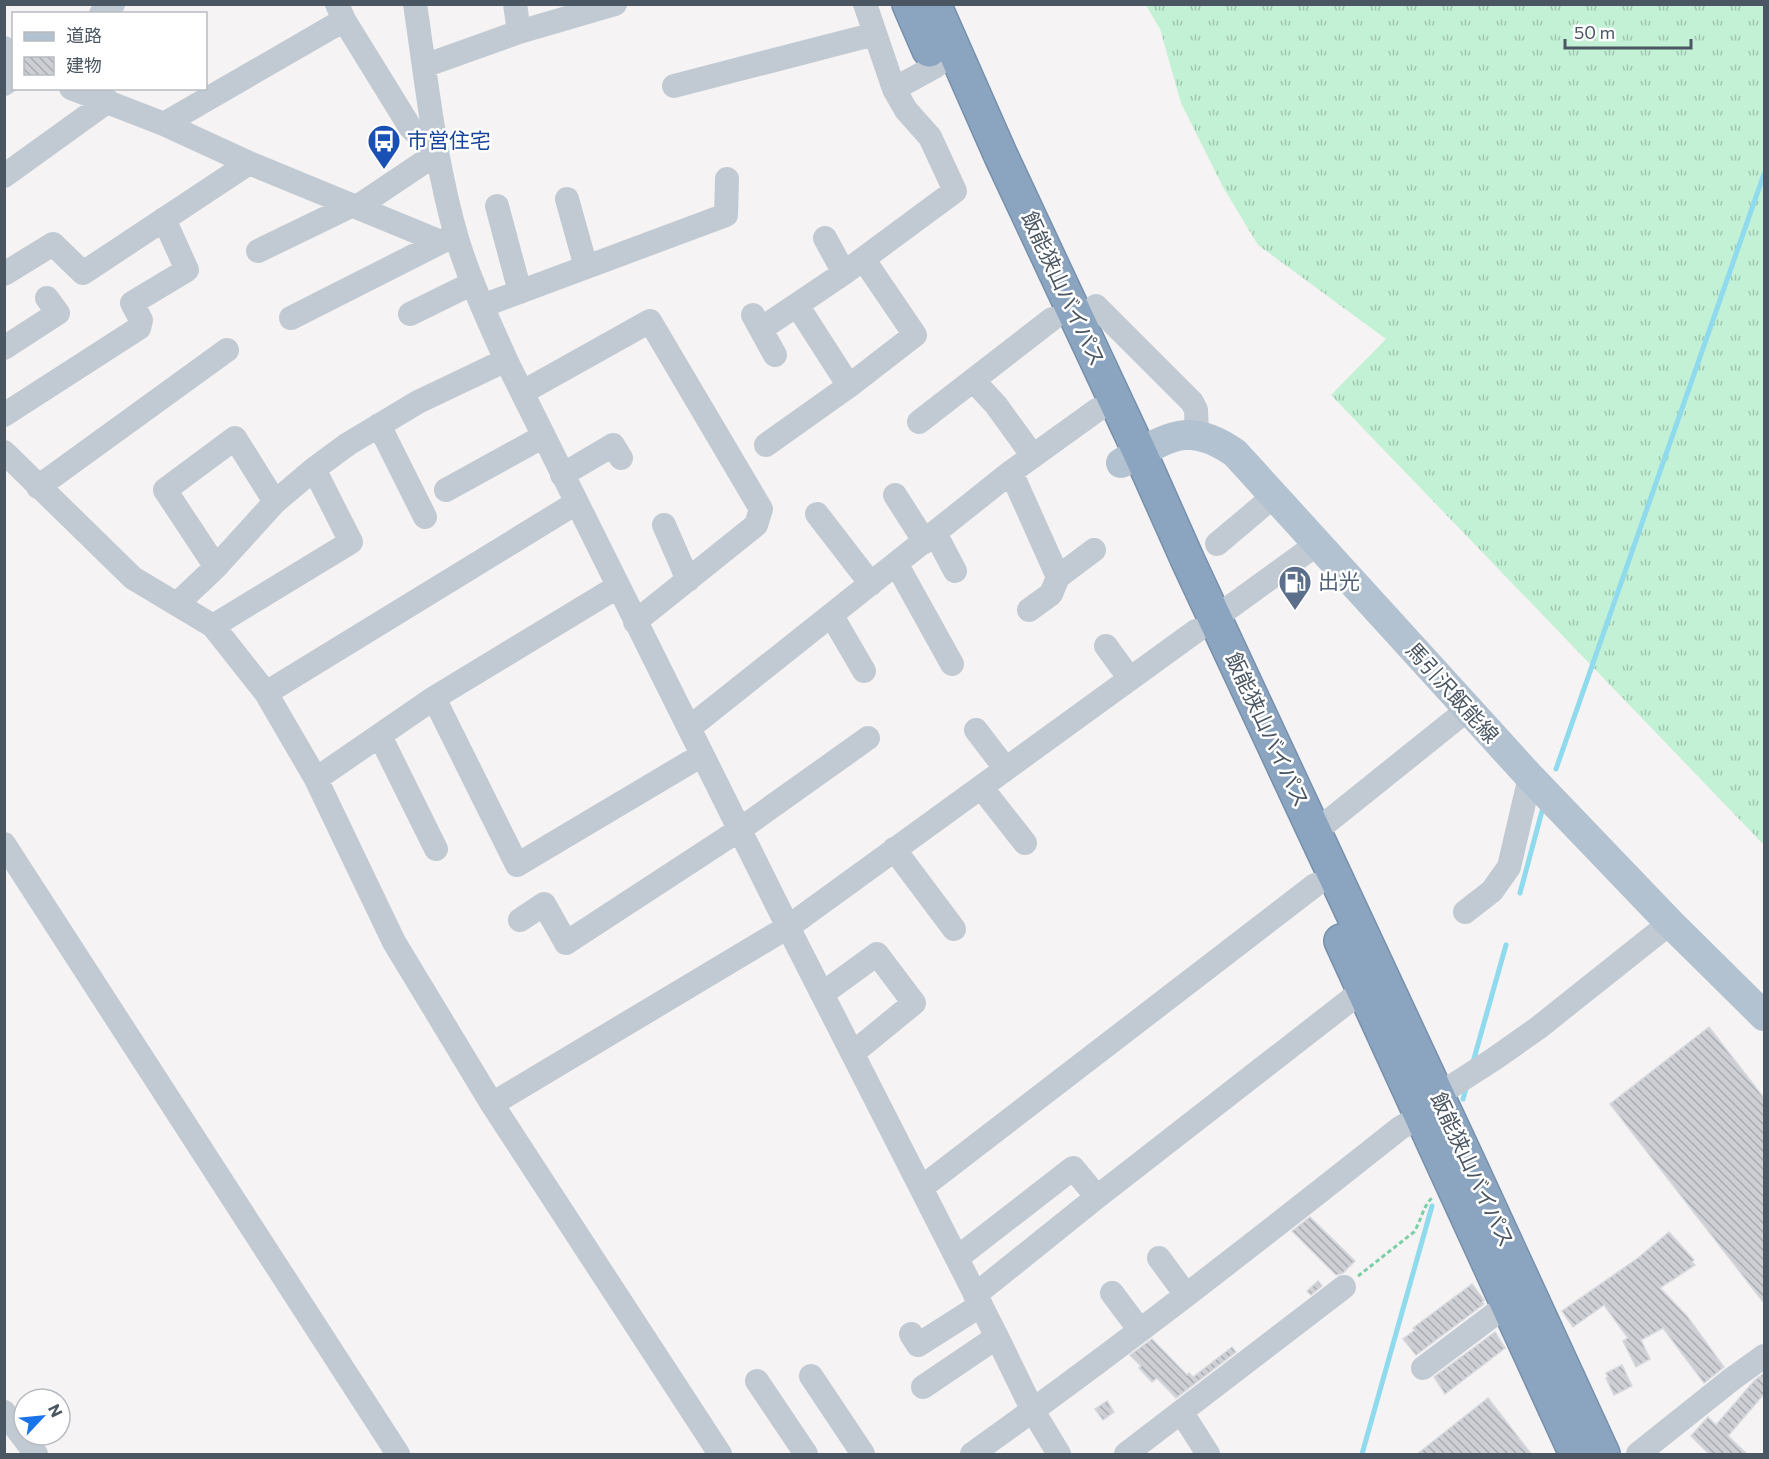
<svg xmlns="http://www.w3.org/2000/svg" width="1769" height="1459" font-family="Commissioner,'Noto Sans JP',sans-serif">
  <defs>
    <pattern id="grass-tufts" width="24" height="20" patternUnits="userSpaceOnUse" patternTransform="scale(1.5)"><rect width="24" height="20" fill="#c3f1d5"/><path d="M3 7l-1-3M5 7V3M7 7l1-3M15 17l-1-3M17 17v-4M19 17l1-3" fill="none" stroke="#a0c6b0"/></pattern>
    <pattern id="building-back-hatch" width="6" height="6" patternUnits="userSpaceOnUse" patternTransform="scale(1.5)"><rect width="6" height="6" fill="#cdcfd5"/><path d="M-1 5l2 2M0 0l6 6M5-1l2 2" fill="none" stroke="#a8abb0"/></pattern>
  </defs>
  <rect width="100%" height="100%" fill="#f5f3f3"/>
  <!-- grass -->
  <path fill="url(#grass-tufts)" d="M1146 5H1764V845L1331 395 1386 339 1258 245 1223 187 1181 103 1160 29Z"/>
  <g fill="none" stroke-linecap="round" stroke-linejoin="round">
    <!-- stream -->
    <path stroke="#90daee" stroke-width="5" d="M1556 769 1764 174
      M1520 893 1542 811
      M1473 1062 1506 945
      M1463 1099 1467 1085
      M1362 1454 1432 1206"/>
  </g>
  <!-- building -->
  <path fill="url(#building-back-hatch)" stroke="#d7d9de" stroke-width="1.5" d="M1709 1027 1764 1098V1303L1610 1104Z
    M1310 1217 1355 1261 1343 1273 1336 1275 1292 1231Z
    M1669 1232 1694 1260 1692 1262 1695 1265 1660 1288 1687 1316 1724 1367 1704 1383 1663 1328 1641 1340 1650 1359 1636 1367 1623 1341 1628 1338 1604 1305 1573 1327 1562 1311 1638 1258Z
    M1318 1281 1322 1286 1311 1295 1307 1291Z
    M1472 1284 1484 1300 1482 1302 1484 1304 1416 1355 1403 1339 1415 1330 1413 1328Z
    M1495 1332 1505 1348 1445 1394 1434 1377Z
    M1152 1339 1187 1375 1189 1373 1193 1377 1232 1347 1236 1352 1176 1398 1157 1378 1152 1382 1139 1368 1141 1366 1130 1355Z
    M1622 1365 1632 1386 1614 1395 1606 1378 1608 1377 1606 1373Z
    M1764 1373V1394L1728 1436 1748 1455H1710L1691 1436 1708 1417 1716 1425 1754 1381Z
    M1488 1398 1532 1455H1416Z
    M1107 1401 1114 1412 1103 1420 1095 1409Z"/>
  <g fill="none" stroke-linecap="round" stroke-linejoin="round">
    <defs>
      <path id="highway" d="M909 4 929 50
        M934 4 1001 156 1140 453 1189 563 1469 1163 1603 1454
        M1341 941 1576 1454"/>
    </defs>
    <!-- highway casing -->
    <use href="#highway" stroke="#7690ad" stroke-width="36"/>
    <!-- path -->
    <path stroke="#7ad0a6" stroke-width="3" stroke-dasharray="4.5 3" stroke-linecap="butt" d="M1358 1276 1414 1232C1421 1221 1423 1206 1432 1198"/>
    <!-- minor -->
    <path stroke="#c1cad2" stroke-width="24" d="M337 4 344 20 410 127 415 132 433 136
      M415 4C427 84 435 165 458 242 471 283 489 322 506 360L788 927 997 1337 1033 1411 1059 1454
      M515 4 519 32
      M101 14 113 4
      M4 48 14 60
      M424 66 519 32 615 4
      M4 84 14 77
      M674 86 875 34
      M71 88 164 124 249 163 441 242
      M894 89 936 66
      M164 124 344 20
      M4 176 108 101
      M567 199 586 267
      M497 206 520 292
      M357 207 436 154
      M825 238 844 273
      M258 251 353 205
      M4 274 53 244 83 273 249 163
      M797 305 849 386
      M482 306 726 215 727 179
      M1096 306 1192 402 1196 410 1197 434
      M410 314 473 283
      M753 315 775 355
      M291 318 449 238
      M761 329 844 273 955 191 930 137 906 110 894 89 865 4
      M4 348 58 313 47 298
      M973 380 996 405 1033 456
      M523 392 650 321 761 509 756 525 635 622
      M4 415 139 328 141 320 132 303 187 270 164 219
      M919 422 1052 319
      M379 425 425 517
      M766 445 849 386 915 335 864 260
      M4 452 133 578 213 626 266 693 316 779 394 942 492 1104 720 1454
      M314 469 348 444 418 402 506 360
      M1011 472 1058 577
      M562 475 613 445 621 458
      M38 487 227 350
      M446 490 544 436
      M895 495 925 542
      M817 514 871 584
      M664 525 688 580
      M935 533 955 571
      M1217 544 1274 496
      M897 565 952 664
      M216 567 165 490 235 438 275 502
      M178 603 216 567 275 502 314 469 351 542 213 626
      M1029 610 1051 594 1058 577 1094 550
      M832 616 864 671
      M1215 618 1317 544
      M1106 646 1130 679
      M266 693 576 503
      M434 698 517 865 702 755
      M689 728 1011 472 1097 410
      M976 730 1005 768
      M380 736 436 849
      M316 779 434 698 617 587
      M981 787 1025 843
      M1315 832 1467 710
      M4 844 398 1454
      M894 849 954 929
      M1465 912 1492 891 1509 867 1530 777
      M520 920 544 904 566 943 739 830 868 738
      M822 994 877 954 914 1003 853 1053
      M1438 1095 1494 1059 1538 1028 1670 923
      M492 1104 788 927 1196 631
      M921 1188 1315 885
      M957 1258 1073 1168 1097 1197
      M1159 1258 1186 1295
      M1112 1293 1139 1329
      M975 1295 1097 1197 1363 990
      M911 1334 918 1345 981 1305
      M1423 1368 1508 1304
      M811 1376 863 1454
      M757 1381 806 1454
      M923 1387 997 1337
      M4 1412 36 1454
      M1182 1413 1208 1454
      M972 1454C1118 1350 1260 1239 1400 1128L1421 1116
      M1126 1454 1344 1287
      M1638 1454 1732 1379 1764 1356"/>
    <!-- major -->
    <path stroke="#b3c2d1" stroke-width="30" d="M1121 463C1167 439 1187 419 1235 453L1530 777 1670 923 1764 1016"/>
    <!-- highway -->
    <use href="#highway" stroke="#8ba5c1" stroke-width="33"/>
  </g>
  <!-- icons -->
  <defs>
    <symbol id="bus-pin" viewBox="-11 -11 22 30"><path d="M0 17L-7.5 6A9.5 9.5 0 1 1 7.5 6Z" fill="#1a4fb4" stroke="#fff"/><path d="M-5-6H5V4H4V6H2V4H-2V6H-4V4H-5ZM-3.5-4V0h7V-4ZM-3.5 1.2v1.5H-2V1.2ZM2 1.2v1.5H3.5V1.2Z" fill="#fff"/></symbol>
    <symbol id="fuel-pin" viewBox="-11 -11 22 30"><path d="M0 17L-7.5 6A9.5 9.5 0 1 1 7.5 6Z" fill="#5c6f8a" stroke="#fff"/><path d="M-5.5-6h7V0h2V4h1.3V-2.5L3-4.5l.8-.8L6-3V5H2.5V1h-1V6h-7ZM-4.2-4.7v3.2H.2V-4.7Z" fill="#fff"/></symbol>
  </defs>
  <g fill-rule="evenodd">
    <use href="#bus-pin" x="365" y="122" width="38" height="52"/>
    <use href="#fuel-pin" x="1276" y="563" width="38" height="52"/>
  </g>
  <g text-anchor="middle" stroke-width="5" stroke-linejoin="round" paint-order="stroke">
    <!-- transit labels -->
    <g font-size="21" fill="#164399" stroke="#fff" text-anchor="start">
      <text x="407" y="148">市営住宅</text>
    </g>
    <!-- street labels -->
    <g font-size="21" fill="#4a5661" stroke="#fff">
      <text transform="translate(1063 289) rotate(65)" y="7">飯能狭山バイパス</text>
      <text transform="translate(1452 693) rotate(48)" y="7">馬引沢飯能線</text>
      <text transform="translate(1267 730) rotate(65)" y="7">飯能狭山バイパス</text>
      <text transform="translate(1472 1170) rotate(65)" y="7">飯能狭山バイパス</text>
    </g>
    <!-- service labels -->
    <g font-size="21" fill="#4e5e75" stroke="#fff" text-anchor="start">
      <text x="1318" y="589">出光</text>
    </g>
  </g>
  <!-- border -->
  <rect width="1769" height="1459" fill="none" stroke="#4a5661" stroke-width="12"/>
  <!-- legend -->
  <rect x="12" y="12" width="195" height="78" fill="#ffffff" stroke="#b7bbc0" stroke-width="1.5"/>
  <rect x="24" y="32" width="30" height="9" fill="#b3c2d1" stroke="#b7bbc0" stroke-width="1.5"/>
  <text x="66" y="42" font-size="18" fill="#4a5661">道路</text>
  <rect x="24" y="57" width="30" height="18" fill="url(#building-back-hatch)" stroke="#b7bbc0" stroke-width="1.5"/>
  <text x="66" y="72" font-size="18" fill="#4a5661">建物</text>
  <!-- north arrow -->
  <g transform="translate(42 1417) rotate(64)"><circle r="28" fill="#ffffff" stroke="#b7bbc0" stroke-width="1.5"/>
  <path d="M0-4.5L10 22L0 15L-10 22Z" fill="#1a73e8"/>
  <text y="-9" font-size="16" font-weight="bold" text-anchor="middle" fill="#4a5661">N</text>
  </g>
  <!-- scale -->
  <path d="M1565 39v9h126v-9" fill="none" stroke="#4a5661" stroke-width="3"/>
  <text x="1574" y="39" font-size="18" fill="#4a5661" stroke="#ffffff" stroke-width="4.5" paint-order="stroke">50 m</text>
</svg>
